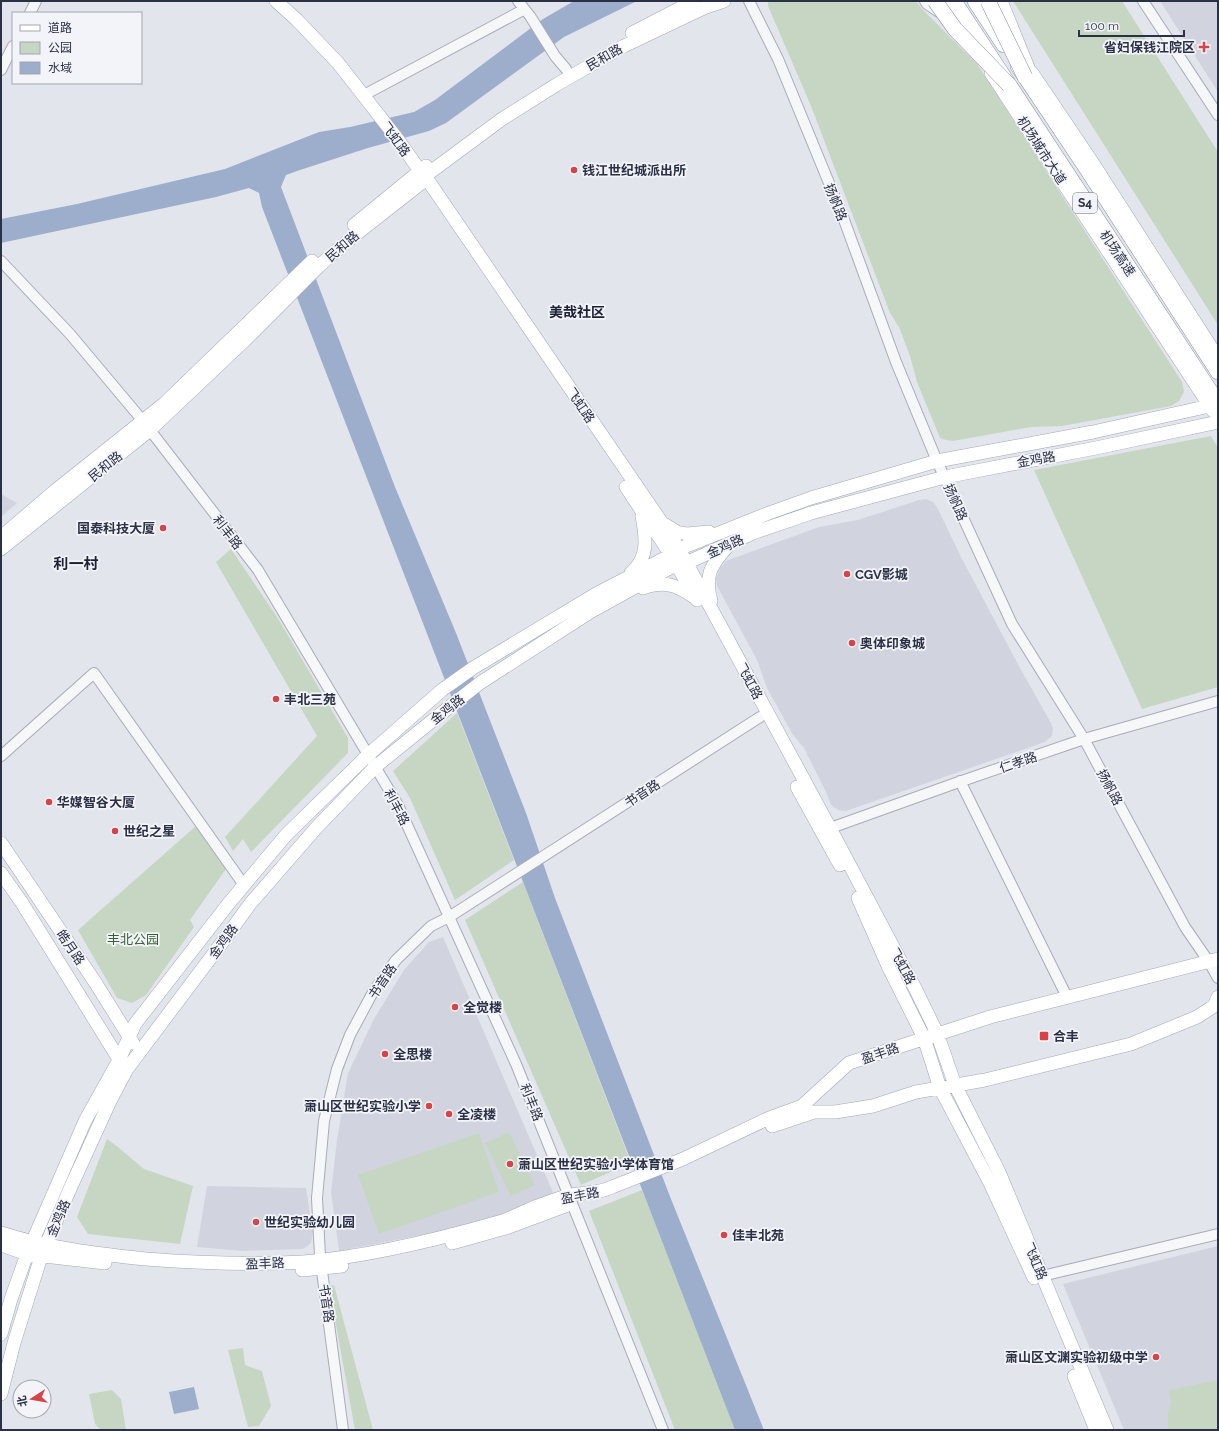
<svg xmlns="http://www.w3.org/2000/svg" width="1219" height="1431" font-family="Raleway,'Noto Sans SC',sans-serif">
  <rect width="100%" height="100%" fill="#e3e5ec"/>
  <!-- built -->
  <path fill="#d1d4de" d="M1160 1H1218V92Z
    M1 494 17 503 1 517Z
    M926 499 933 502 937 507 962 559 1020 668 1051 723 1053 729 1052 736 1045 742 846 811 838 810 831 805 826 792 804 748 793 735 767 688 757 660 717 586 716 578 721 567 726 561 819 527 858 520 919 500Z
    M443 937 555 1197 457 1228 339 1251 331 1192 337 1140 348 1073 374 1019 404 970 429 942Z
    M207 1186 306 1188 313 1232 311 1243 303 1249 242 1251 197 1247Z
    M1218 1246V1430H1124L1063 1284Z"/>
  <!-- green -->
  <path fill="#c6d6c3" d="M768 1H916L922 9 978 65 1182 382 1184 392 1179 401 1171 406 1062 426 1031 427 953 441 946 440 940 438 917 382 910 356 899 327 890 313 811 106 768 6Z
    M1013 1H1122L1218 152V325Z
    M1211 436 1218 448V687L1142 709 1034 470Z
    M231 549 279 620 348 738V753L251 852 243 839 233 851 225 837 317 736 216 562Z
    M457 713 514 860 455 900 410 798 393 771Z
    M196 826 226 869 190 920 194 927 146 995 132 1003 117 998 78 930Z
    M523 882 631 1163 581 1185 465 920Z
    M509 1132 535 1185 511 1196 485 1143Z
    M479 1133 499 1192 379 1234 358 1175Z
    M107 1139 118 1147 144 1169 193 1186 180 1244 88 1234 77 1217Z
    M642 1190 736 1430H675L589 1211Z
    M334 1285 373 1430H355L329 1286Z
    M243 1348 245 1365 262 1371 271 1406 259 1426 248 1427 228 1350Z
    M1218 1380V1430H1168V1413L1171 1401 1169 1390Z
    M112 1390 121 1399 126 1430H101L95 1424 89 1394Z"/>
  <!-- water -->
  <path fill="#9daecd" d="M574 1H637L564 37 446 123 429 131 368 148 300 170 286 175 281 187 395 487 456 633 526 813 555 898 671 1199 764 1430H735L262 207 259 193 249 188 216 197 1 243V219L77 204 225 169 319 132 350 127 414 112 435 100 543 19Z
    M194 1387 199 1409 174 1414 169 1392Z"/>
  <g fill="none" stroke-linecap="round" stroke-linejoin="round">
    <defs>
      <path id="minor" d="M518 1 530 16 555 56 566 69
        M749 1 778 59 843 217 896 362 937 461 1012 624 1084 739 1185 927 1209 962 1218 978
        M925 1 927 4 939 12
        M1143 1 1218 115
        M30 13 36 1
        M1 70 13 46
        M364 95 523 10
        M1 261 70 334 143 421 258 570 398 805 516 1064 663 1430
        M1 756 94 673 244 885
        M960 781 1067 997
        M825 830 956 783 1084 739 1218 701
        M1042 1276 1218 1234
        M343 1430 320 1256 317 1198 324 1121 337 1069 350 1035 373 992 396 960 431 926 449 917 760 717"/>
      <path id="major" d="M276 1 297 20 338 63 399 141 420 171 425 176 662 523 679 549 830 828 915 988 937 1033 955 1085 999 1172 1107 1430
        M945 1 957 20
        M1001 1 1029 70
        M632 33 694 1
        M991 73 1213 411
        M1032 73 1092 162 1218 358
        M354 225 426 166
        M626 487 671 555 697 600
        M664 524 677 532 687 534 709 532
        M1 537 56 490 165 403 312 261
        M1 549 150 430 245 340 319 266 350 239 420 184 425 176 502 119 556 85 624 46 706 7 724 1
        M631 573C649 558 646 537 642 516
        M643 588C664 581 676 584 694 597
        M711 601C704 576 711 565 727 547
        M797 787 840 865
        M1 843 95 982 133 1043
        M1 873 22 903 122 1064
        M858 898 888 966 924 1038 940 1088 990 1183 1034 1278
        M772 1126 814 1112H835L873 1106 916 1092 985 1080 1131 1044 1197 1017 1214 1006 1218 997
        M1 1233C48 1248 97 1254 146 1259 198 1263 250 1265 303 1262 368 1257 436 1240 499 1222 513 1218 526 1210 540 1205 550 1202 560 1197 570 1195 586 1192 597 1194 612 1187L683 1159 769 1118 802 1106 849 1063 990 1017 1218 959
        M452 1243 509 1227 568 1205
        M1 1245 27 1254 105 1263
        M302 1270 342 1266
        M1 1334 11 1299 27 1254 85 1121 119 1060 135 1024 229 903 286 835 368 755 442 690 473 668 596 594 671 555 679 549 769 513 811 498 937 461 1093 432 1218 404
        M1074 1376 1096 1430
        M1 1394 14 1343 41 1257 69 1191 110 1101 127 1069 221 944 250 904 317 827 375 767 448 708 480 683 590 612 675 565 686 563 753 533 811 513 945 477 1096 448 1218 422"/>
      <path id="highway" d="M954 1 1218 403
        M975 1 1004 45
        M1018 66 1085 166 1218 372"/>
    </defs>
    <!-- minor casing -->
    <use href="#minor" stroke="#a8abb7" stroke-width="12"/>
    <!-- major casing -->
    <use href="#major" stroke="#a1a8b8" stroke-width="14"/>
    <!-- highway casing -->
    <use href="#highway" stroke="#8990a3" stroke-width="16"/>
    <!-- minor -->
    <use href="#minor" stroke="#f6f7f9" stroke-width="10"/>
    <!-- major -->
    <use href="#major" stroke="#fff" stroke-width="13"/>
    <!-- highway -->
    <use href="#highway" stroke="#fff" stroke-width="15"/>
    <defs>
      <path id="highway-bridge" d="M935 1 955 29 1009 85
        M988 1 1025 77"/>
    </defs>
    <!-- highway-bridge casing -->
    <use href="#highway-bridge" stroke="#8990a3" stroke-width="16" stroke-linecap="butt"/>
    <!-- highway-bridge -->
    <use href="#highway-bridge" stroke="#fff" stroke-width="15"/>
  </g>
  <!-- markers -->
  <g fill="#d54448" stroke="#f3f4f9" stroke-width="1.5">
    <path d="M1202 41h4v4h4v4h-4v4h-4v-4h-4v-4h4z"/>
    <circle cx="574" cy="170" r="4"/>
    <circle cx="163" cy="528" r="4"/>
    <circle cx="847" cy="574" r="4"/>
    <circle cx="852" cy="643" r="4"/>
    <circle cx="276" cy="699" r="4"/>
    <circle cx="49" cy="802" r="4"/>
    <circle cx="115" cy="831" r="4"/>
    <circle cx="455" cy="1007" r="4"/>
    <rect x="1039" y="1031" width="10" height="10" rx="2"/>
    <circle cx="385" cy="1054" r="4"/>
    <circle cx="429" cy="1106" r="4"/>
    <circle cx="449" cy="1114" r="4"/>
    <circle cx="510" cy="1164" r="4"/>
    <circle cx="256" cy="1222" r="4"/>
    <circle cx="724" cy="1235" r="4"/>
    <circle cx="1156" cy="1357" r="4"/>
  </g>
  <g text-anchor="middle" stroke-width="3.5" stroke-linejoin="round" paint-order="stroke">
    <!-- shield labels -->
    <rect fill="#f3f4f9" stroke="#666b7b" stroke-width="1" x="1073" y="193" width="24" height="20" rx="3"/>
    <g font-size="12" font-weight="bold" fill="#2a3045">
      <text x="1085" y="207">S4</text>
    </g>
    <!-- poi labels -->
    <g font-size="13" font-weight="bold" fill="#2a3045" stroke="#f3f4f9" text-anchor="start">
      <text x="1195" y="52" text-anchor="end">省妇保钱江院区</text>
      <text x="582" y="175">钱江世纪城派出所</text>
      <text x="155" y="533" text-anchor="end">国泰科技大厦</text>
      <text x="855" y="579">CGV影城</text>
      <text x="860" y="648">奥体印象城</text>
      <text x="284" y="704">丰北三苑</text>
      <text x="57" y="807">华媒智谷大厦</text>
      <text x="123" y="836">世纪之星</text>
      <text x="463" y="1012">全觉楼</text>
      <text x="1053" y="1041">合丰</text>
      <text x="393" y="1059">全思楼</text>
      <text x="421" y="1111" text-anchor="end">萧山区世纪实验小学</text>
      <text x="457" y="1119">全凌楼</text>
      <text x="518" y="1169">萧山区世纪实验小学体育馆</text>
      <text x="264" y="1227">世纪实验幼儿园</text>
      <text x="732" y="1240">佳丰北苑</text>
      <text x="1148" y="1362" text-anchor="end">萧山区文渊实验初级中学</text>
    </g>
    <!-- street labels -->
    <g font-size="13" fill="#2a3045" stroke="#f3f4f9">
      <text transform="translate(604 57) rotate(-30)" y="5">民和路</text>
      <text transform="translate(396 139) rotate(54)" y="5">飞虹路</text>
      <text transform="translate(1042 150) rotate(57)" y="5">机场城市大道</text>
      <text transform="translate(836 202) rotate(68)" y="5">扬帆路</text>
      <text transform="translate(342 246) rotate(-41)" y="5">民和路</text>
      <text transform="translate(1118 253) rotate(56)" y="5">机场高速</text>
      <text transform="translate(581 405) rotate(56)" y="5">飞虹路</text>
      <text transform="translate(1036 459) rotate(-10)" y="5">金鸡路</text>
      <text transform="translate(105 466) rotate(-39)" y="5">民和路</text>
      <text transform="translate(956 502) rotate(66)" y="5">扬帆路</text>
      <text transform="translate(228 532) rotate(52)" y="5">利丰路</text>
      <text transform="translate(725 546) rotate(-24)" y="5">金鸡路</text>
      <text transform="translate(750 681) rotate(62)" y="5">飞虹路</text>
      <text transform="translate(447 709) rotate(-38)" y="5">金鸡路</text>
      <text transform="translate(1018 762) rotate(-19)" y="5">仁孝路</text>
      <text transform="translate(1110 787) rotate(62)" y="5">扬帆路</text>
      <text transform="translate(642 793) rotate(-33)" y="5">书音路</text>
      <text transform="translate(397 807) rotate(62)" y="5">利丰路</text>
      <text transform="translate(223 941) rotate(-54)" y="5">金鸡路</text>
      <text transform="translate(71 947) rotate(56)" y="5">皓月路</text>
      <text transform="translate(903 966) rotate(62)" y="5">飞虹路</text>
      <text transform="translate(382 981) rotate(-56)" y="5">书音路</text>
      <text transform="translate(880 1053) rotate(-19)" y="5">盈丰路</text>
      <text transform="translate(532 1102) rotate(68)" y="5">利丰路</text>
      <text transform="translate(580 1195) rotate(-11)" y="5">盈丰路</text>
      <text transform="translate(58 1218) rotate(-67)" y="5">金鸡路</text>
      <text transform="translate(1036 1261) rotate(67)" y="5">飞虹路</text>
      <text transform="translate(265 1263) rotate(-2)" y="5">盈丰路</text>
      <text transform="translate(327 1303) rotate(82)" y="5">书音路</text>
    </g>
    <!-- park labels -->
    <g font-size="13" fill="#396136" stroke="#f3f4f9">
      <text x="133" y="944">丰北公园</text>
    </g>
    <!-- neighbourhood labels -->
    <g font-size="14" font-weight="bold" fill="#1c2136" stroke="#f3f4f9">
      <text x="577" y="317">美哉社区</text>
    </g>
    <!-- quarter labels -->
    <g font-size="15" font-weight="bold" fill="#1c2136" stroke="#f3f4f9">
      <text x="76" y="569">利一村</text>
    </g>
  </g>
  <!-- border -->
  <rect width="1219" height="1431" fill="none" stroke="#2a3045" stroke-width="4"/>
  <!-- legend -->
  <rect x="12" y="12" width="130" height="72" fill="#f3f4f9" stroke="#a3a6b1"/>
  <rect x="20" y="25" width="20" height="6" fill="#ffffff" stroke="#a3a6b1"/>
  <text x="48" y="32" font-size="12" fill="#2a3045">道路</text>
  <rect x="20" y="42" width="20" height="12" fill="#c6d6c3" stroke="#a3a6b1"/>
  <text x="48" y="52" font-size="12" fill="#2a3045">公园</text>
  <rect x="20" y="62" width="20" height="12" fill="#9daecd" stroke="#a3a6b1"/>
  <text x="48" y="72" font-size="12" fill="#2a3045">水域</text>
  <!-- north arrow -->
  <g transform="translate(32 1399) rotate(258)"><circle r="19" fill="#f3f4f9" stroke="#a3a6b1"/>
  <path d="M0-3L7 15L0 10L-7 15Z" fill="#d54448"/>
  <text y="-6" font-size="11" font-weight="bold" text-anchor="middle" fill="#2a3045">北</text>
  </g>
  <!-- scale -->
  <path d="M1079 30v6h105v-6" fill="none" stroke="#2a3045" stroke-width="2"/>
  <text x="1085" y="30" font-size="12" fill="#2a3045" stroke="#f3f4f9" stroke-width="3" paint-order="stroke">100 m</text>
</svg>
